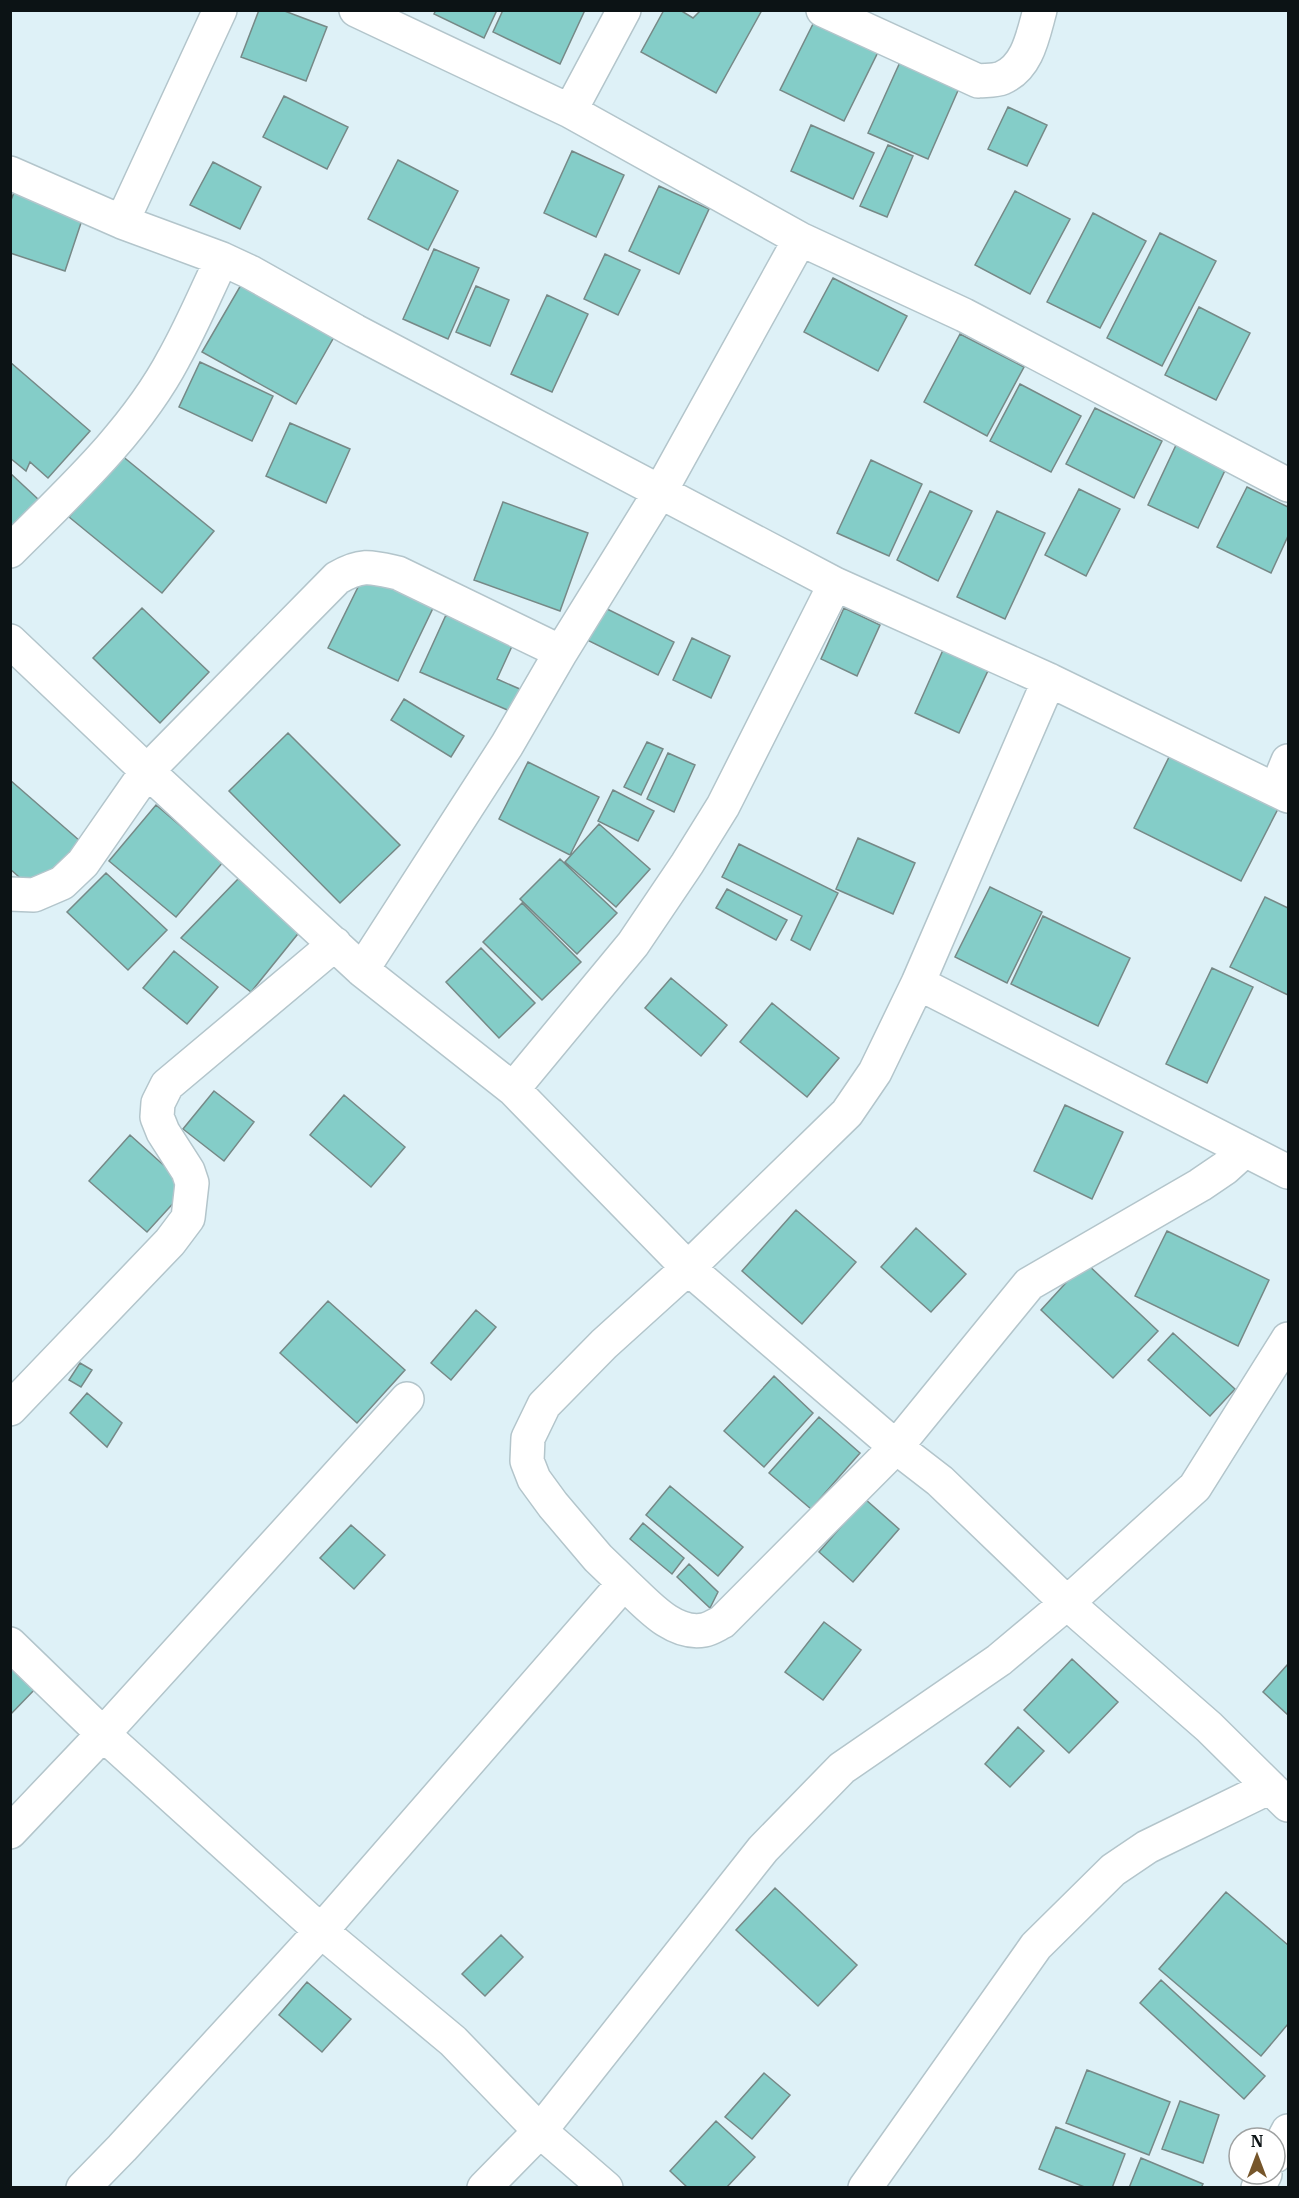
<svg xmlns="http://www.w3.org/2000/svg" width="1299" height="2198" font-family="'IBM Plex Serif',serif">
  <rect width="100%" height="100%" fill="#def1f7"/>
  <!-- building -->
  <path fill="#84cdc8" stroke="#768987" stroke-width="1.5" d="M259 10H282L327 27 306 81 241 57Z
    M436 10H497L484 38 434 14Z
    M503 10H585L560 64 493 32Z
    M664 10H680L693 18 701 10H762L716 93 641 52Z
    M816 18 880 48 844 121 780 90Z
    M901 60 960 86 928 159 868 133Z
    M284 96 348 127 327 169 263 137Z
    M1008 107 1047 125 1027 166 988 149Z
    M811 125 874 153 853 199 791 171Z
    M888 145 913 156 887 217 860 206Z
    M572 151 624 175 596 237 544 213Z
    M398 160 458 191 428 250 368 219Z
    M213 162 261 187 240 229 190 205Z
    M659 186 709 209 679 274 629 251Z
    M16 187 85 211 65 271 10 253V203Z
    M1015 191 1070 219 1030 294 975 265Z
    M1093 213 1146 241 1100 328 1047 302Z
    M1160 233 1216 261 1162 366 1107 338Z
    M434 249 479 268 448 339 403 319Z
    M605 254 640 270 618 315 584 299Z
    M245 278 338 330 296 404 202 352Z
    M833 278 907 316 878 371 804 332Z
    M476 286 509 300 490 346 456 332Z
    M547 295 588 314 552 392 511 374Z
    M1199 307 1250 333 1216 400 1165 375Z
    M960 334 1024 367 987 436 924 402Z
    M10 362 90 431 48 478 30 462 26 471 10 458Z
    M200 362 273 396 252 441 179 407Z
    M1020 384 1081 416 1051 472 990 441Z
    M1095 408 1162 441 1134 498 1066 464Z
    M290 423 350 449 326 503 266 476Z
    M1177 443 1227 466 1198 528 1148 505Z
    M121 455 214 531 162 593 69 517Z
    M871 460 922 484 889 556 837 533Z
    M10 473 39 500 10 530Z
    M1247 487 1288 507V536L1271 573 1217 547Z
    M1079 489 1120 509 1086 576 1045 555Z
    M930 491 972 511 938 581 897 560Z
    M503 502 588 533 560 611 474 580Z
    M997 511 1045 533 1005 619 957 597Z
    M365 573 434 606 398 681 328 648Z
    M597 604 674 642 658 675 581 637Z
    M142 608 209 672 160 723 93 658Z
    M844 608 880 625 857 676 821 659Z
    M446 615 513 644 497 679 522 690 512 712 420 672Z
    M692 638 730 656 711 698 673 680Z
    M947 641 992 662 959 733 915 713Z
    M404 699 464 736 451 757 391 720Z
    M288 733 400 845 340 903 229 791Z
    M647 742 663 749 641 795 624 787Z
    M1173 749 1281 803 1241 881 1134 828Z
    M668 753 695 765 674 812 647 799Z
    M528 762 599 797 570 855 499 819Z
    M10 780 80 841 35 891 10 869Z
    M613 790 654 811 638 841 598 821Z
    M156 805 223 862 176 917 109 861Z
    M599 824 650 869 616 907 565 862Z
    M858 838 915 863 893 914 836 889Z
    M739 844 838 893 810 950 791 940 802 916 722 877Z
    M560 859 617 913 577 954 520 899Z
    M106 873 167 930 128 970 67 912Z
    M238 879 301 930 251 992 181 938Z
    M990 887 1042 912 1007 983 955 957Z
    M727 889 787 920 776 940 716 908Z
    M1265 897 1288 908V995L1230 967Z
    M522 903 581 962 542 1000 483 942Z
    M1043 916 1130 958 1098 1026 1011 984Z
    M481 948 535 1003 499 1038 446 982Z
    M174 951 218 987 187 1024 143 988Z
    M1212 968 1253 987 1207 1083 1166 1064Z
    M671 978 727 1025 701 1056 645 1008Z
    M772 1003 839 1058 807 1097 740 1042Z
    M214 1091 254 1122 224 1161 183 1129Z
    M344 1095 405 1147 371 1187 310 1135Z
    M1065 1105 1123 1132 1092 1199 1034 1171Z
    M130 1135 188 1187 147 1232 89 1181Z
    M796 1210 856 1262 802 1324 742 1271Z
    M916 1228 966 1274 931 1312 881 1267Z
    M1167 1231 1269 1280 1238 1346 1135 1296Z
    M1085 1262 1158 1331 1113 1378 1041 1310Z
    M328 1301 405 1370 357 1423 280 1353Z
    M476 1310 496 1327 451 1380 431 1363Z
    M1173 1333 1235 1389 1210 1416 1148 1360Z
    M80 1363 92 1370 81 1387 69 1380Z
    M774 1376 813 1413 764 1467 724 1431Z
    M87 1393 122 1423 107 1447 70 1413Z
    M819 1417 860 1453 811 1509 769 1473Z
    M670 1486 743 1547 718 1576 646 1515Z
    M865 1499 899 1529 853 1582 819 1552Z
    M643 1523 684 1558 672 1574 630 1539Z
    M351 1525 385 1555 354 1589 320 1558Z
    M689 1564 718 1592 710 1608 677 1577Z
    M824 1622 861 1650 823 1700 785 1672Z
    M1072 1659 1118 1702 1069 1753 1024 1710Z
    M10 1664 37 1687 10 1715Z
    M1288 1664V1715L1263 1692Z
    M1018 1727 1044 1751 1010 1787 985 1764Z
    M775 1888 857 1965 818 2006 736 1930Z
    M1226 1892 1288 1945V2024L1261 2056 1159 1969Z
    M501 1935 523 1957 485 1996 462 1974Z
    M1161 1980 1265 2076 1244 2099 1140 2003Z
    M307 1982 351 2019 322 2052 279 2015Z
    M1087 2070 1170 2102 1149 2155 1066 2123Z
    M764 2073 790 2095 752 2139 725 2117Z
    M1180 2101 1219 2115 1203 2163 1162 2149Z
    M716 2121 755 2157 726 2188H688L670 2171Z
    M1056 2127 1125 2154 1112 2188H1087L1039 2169Z
    M1141 2158 1203 2184 1201 2188H1129Z"/>
  <g fill="none" stroke-linecap="round" stroke-linejoin="round">
    <defs>
      <path id="minor" d="M356 10 570 111
        M624 10 570 111 800 239 964 315 1288 485
        M823 10 978 81C985 80 995 81 1002 78 1028 67 1033 35 1040 10
        M10 173 122 222 222 259 250 272 355 331 835 584 1049 680 1288 796
        M122 222 220 10
        M10 551C69 492 135 432 174 358 192 326 206 292 222 259
        M10 641 147 771 362 970 513 1089 688 1268 896 1447 940 1481 1067 1603 1209 1727 1288 1805
        M1276 790 1288 761
        M10 894 34 895 62 883 83 863 147 771 337 578C362 563 372 567 398 573L561 652
        M362 970 507 745 561 652 660 492 800 239
        M918 983 1288 1172
        M513 1089 633 944 687 864 723 806 835 584
        M10 1409 170 1242 188 1218 192 1183 188 1171 163 1132 157 1117 158 1103 167 1085 335 944
        M624 1583C645 1602 672 1636 704 1630 710 1629 716 1625 722 1622L896 1447 1029 1284 1200 1185 1225 1168 1245 1150
        M10 1644 103 1734 321 1931 453 2041 540 2131 763 1849 842 1768 999 1660 1067 1603 1195 1487 1288 1339
        M10 1832 103 1734 407 1399
        M1275 2156 1288 2131
        M83 2188 122 2148 321 1931 624 1583 598 1558 553 1505 534 1479 527 1461 528 1438 544 1405 604 1344 688 1268 847 1113 875 1072 918 983 1049 680
        M484 2188 540 2131 606 2188
        M865 2188 1036 1946 1113 1870 1147 1847 1270 1787
        M1258 2188 1265 2174"/>
    </defs>
    <!-- minor casing -->
    <use href="#minor" stroke="#b3c5cb" stroke-width="36"/>
    <!-- minor -->
    <use href="#minor" stroke="#fff" stroke-width="33"/>
  </g>
  <!-- border -->
  <rect width="1299" height="2198" fill="none" stroke="#0c1315" stroke-width="24"/>
  <!-- north arrow -->
  <g transform="translate(1257 2156)"><circle r="28" fill="#ffffff" stroke="#9ea1a1" stroke-width="1.5"/>
  <path d="M0-4.5L10 22L0 15L-10 22Z" fill="#76562b"/>
  <text y="-9" font-size="16" font-weight="bold" text-anchor="middle" fill="#0c1315">N</text>
  </g>
</svg>
